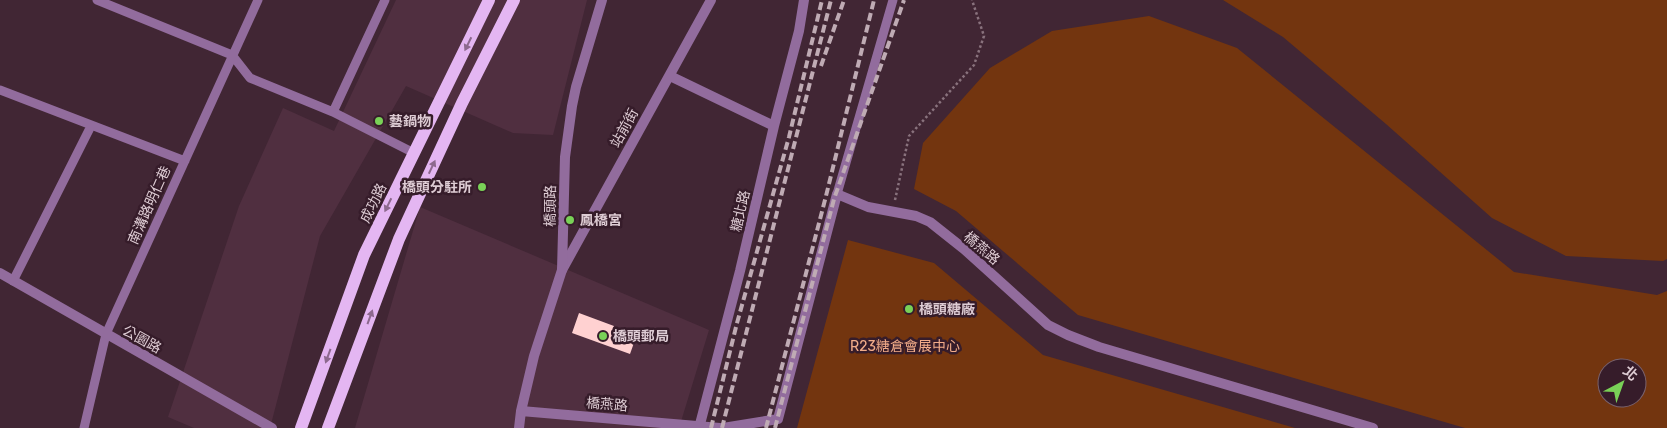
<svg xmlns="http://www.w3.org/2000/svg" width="1667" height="428" font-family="Rubik,'Noto Sans TC',sans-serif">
  <rect width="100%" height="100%" fill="#412634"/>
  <!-- built -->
  <path fill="#502f40" d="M396 0H587L553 135 513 133 406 86 320 236 270 428H194L168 417 239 206 283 108 334 131Z
    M420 207 709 330 679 428H355Z"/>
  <!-- green -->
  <path fill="#73350f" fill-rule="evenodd" d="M1223 0H1667V259L1663 261 1566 256 1492 218 1386 124 1283 37Z
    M1149 16 1237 48 1514 272 1657 295 1667 291V428H1465L1078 315 956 211 914 189 923 143 990 68 1052 31ZM1607 368H1637V398H1607Z
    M848 240 934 263 1043 355 1295 428H797Z"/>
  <!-- building -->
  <path fill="#ffd1d1" d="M579 313 614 326 612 331 635 340 630 354 572 333Z"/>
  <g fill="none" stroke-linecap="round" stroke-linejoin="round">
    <!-- path -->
    <path stroke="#89727d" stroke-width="2.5" stroke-dasharray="2.5 2.5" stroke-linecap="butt" d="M895 200 909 136 974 65 984 36 972 0"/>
    <!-- service -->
    <path stroke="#926c9d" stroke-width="9" d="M97 0 232 55 250 78 333 112 414 153
      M0 90 185 161
      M333 112 385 0
      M837 194 893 0
      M13 281 91 126
      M84 428 106 334 258 0"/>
    <!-- minor -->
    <path stroke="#926c9d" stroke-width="10" d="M670 76 774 126
      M562 270 711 0
      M0 273 272 428
      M699 428 740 271 774 126 799 31 804 0"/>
    <!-- tertiary -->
    <path stroke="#926c9d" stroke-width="10" d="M521 411 720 428
      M519 428 521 411 534 356 562 270 565 157 572 106 576 87 602 0
      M723 428 778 419 837 194 868 207 916 216 930 222 964 249 1048 325 1068 335 1099 347 1373 428"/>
    <!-- primary -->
    <path stroke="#e4b6f2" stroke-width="12" d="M301 428 364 255 489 0
      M328 428 399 239 462 103 514 0"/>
    <!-- rail -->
    <path stroke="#bfabb4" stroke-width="4" stroke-dasharray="8 4" stroke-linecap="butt" d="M821 66 844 0
      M711 428 737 323 789 137 822 0
      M722 428 831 0
      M766 428 826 196 874 0
      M775 428 834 199 904 0"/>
  </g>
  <!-- one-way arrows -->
  <defs><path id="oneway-solid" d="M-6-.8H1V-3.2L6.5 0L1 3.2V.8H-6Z" transform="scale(1.25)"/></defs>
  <g fill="#8d698e">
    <use href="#oneway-solid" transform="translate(468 44) rotate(116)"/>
    <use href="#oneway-solid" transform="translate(432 167) rotate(-65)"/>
    <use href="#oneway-solid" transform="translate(388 205) rotate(116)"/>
    <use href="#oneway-solid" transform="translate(370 317) rotate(-70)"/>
    <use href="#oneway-solid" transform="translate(328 356) rotate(110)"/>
  </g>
  <!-- markers -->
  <g fill="#79d157" stroke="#361c2a" stroke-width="2">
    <circle cx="379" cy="121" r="5"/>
    <circle cx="482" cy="187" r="5"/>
    <circle cx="570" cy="220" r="5"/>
    <circle cx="909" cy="309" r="5"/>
    <circle cx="603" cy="336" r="5"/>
  </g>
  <g text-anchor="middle" stroke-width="5" stroke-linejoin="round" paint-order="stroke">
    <!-- poi labels -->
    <g font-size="14" font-weight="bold" fill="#deccd4" stroke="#361c2a" text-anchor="start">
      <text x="389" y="126">藝鍋物</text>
      <text x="472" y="192" text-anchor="end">橋頭分駐所</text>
      <text x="580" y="225">鳳橋宮</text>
      <text x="919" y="314">橋頭糖廠</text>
      <text x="613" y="341">橋頭郵局</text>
    </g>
    <!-- street labels -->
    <g font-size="14" fill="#deccd4" stroke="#361c2a">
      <text transform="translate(624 128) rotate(-61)" y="5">站前街</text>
      <text transform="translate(373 203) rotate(-64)" y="5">成功路</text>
      <text transform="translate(149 205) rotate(-66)" y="5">南溝路明仁巷</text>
      <text transform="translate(550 206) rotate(-89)" y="5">橋頭路</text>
      <text transform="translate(740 211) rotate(-77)" y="5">糖北路</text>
      <text transform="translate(982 248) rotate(41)" y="5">橋燕路</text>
      <text transform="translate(142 339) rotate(29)" y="5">公園路</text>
      <text transform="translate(607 404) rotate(5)" y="5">橋燕路</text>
    </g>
    <!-- park labels -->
    <g font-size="14" fill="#f2ac89" stroke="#361c2a">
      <text x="905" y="351">R23糖倉會展中心</text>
    </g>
  </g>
  <!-- north arrow -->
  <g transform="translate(1622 383) rotate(41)"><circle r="24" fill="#361c2a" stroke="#79626e"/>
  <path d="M0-4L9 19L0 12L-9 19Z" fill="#79d157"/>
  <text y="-8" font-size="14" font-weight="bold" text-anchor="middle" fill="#deccd4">北</text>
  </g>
</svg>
